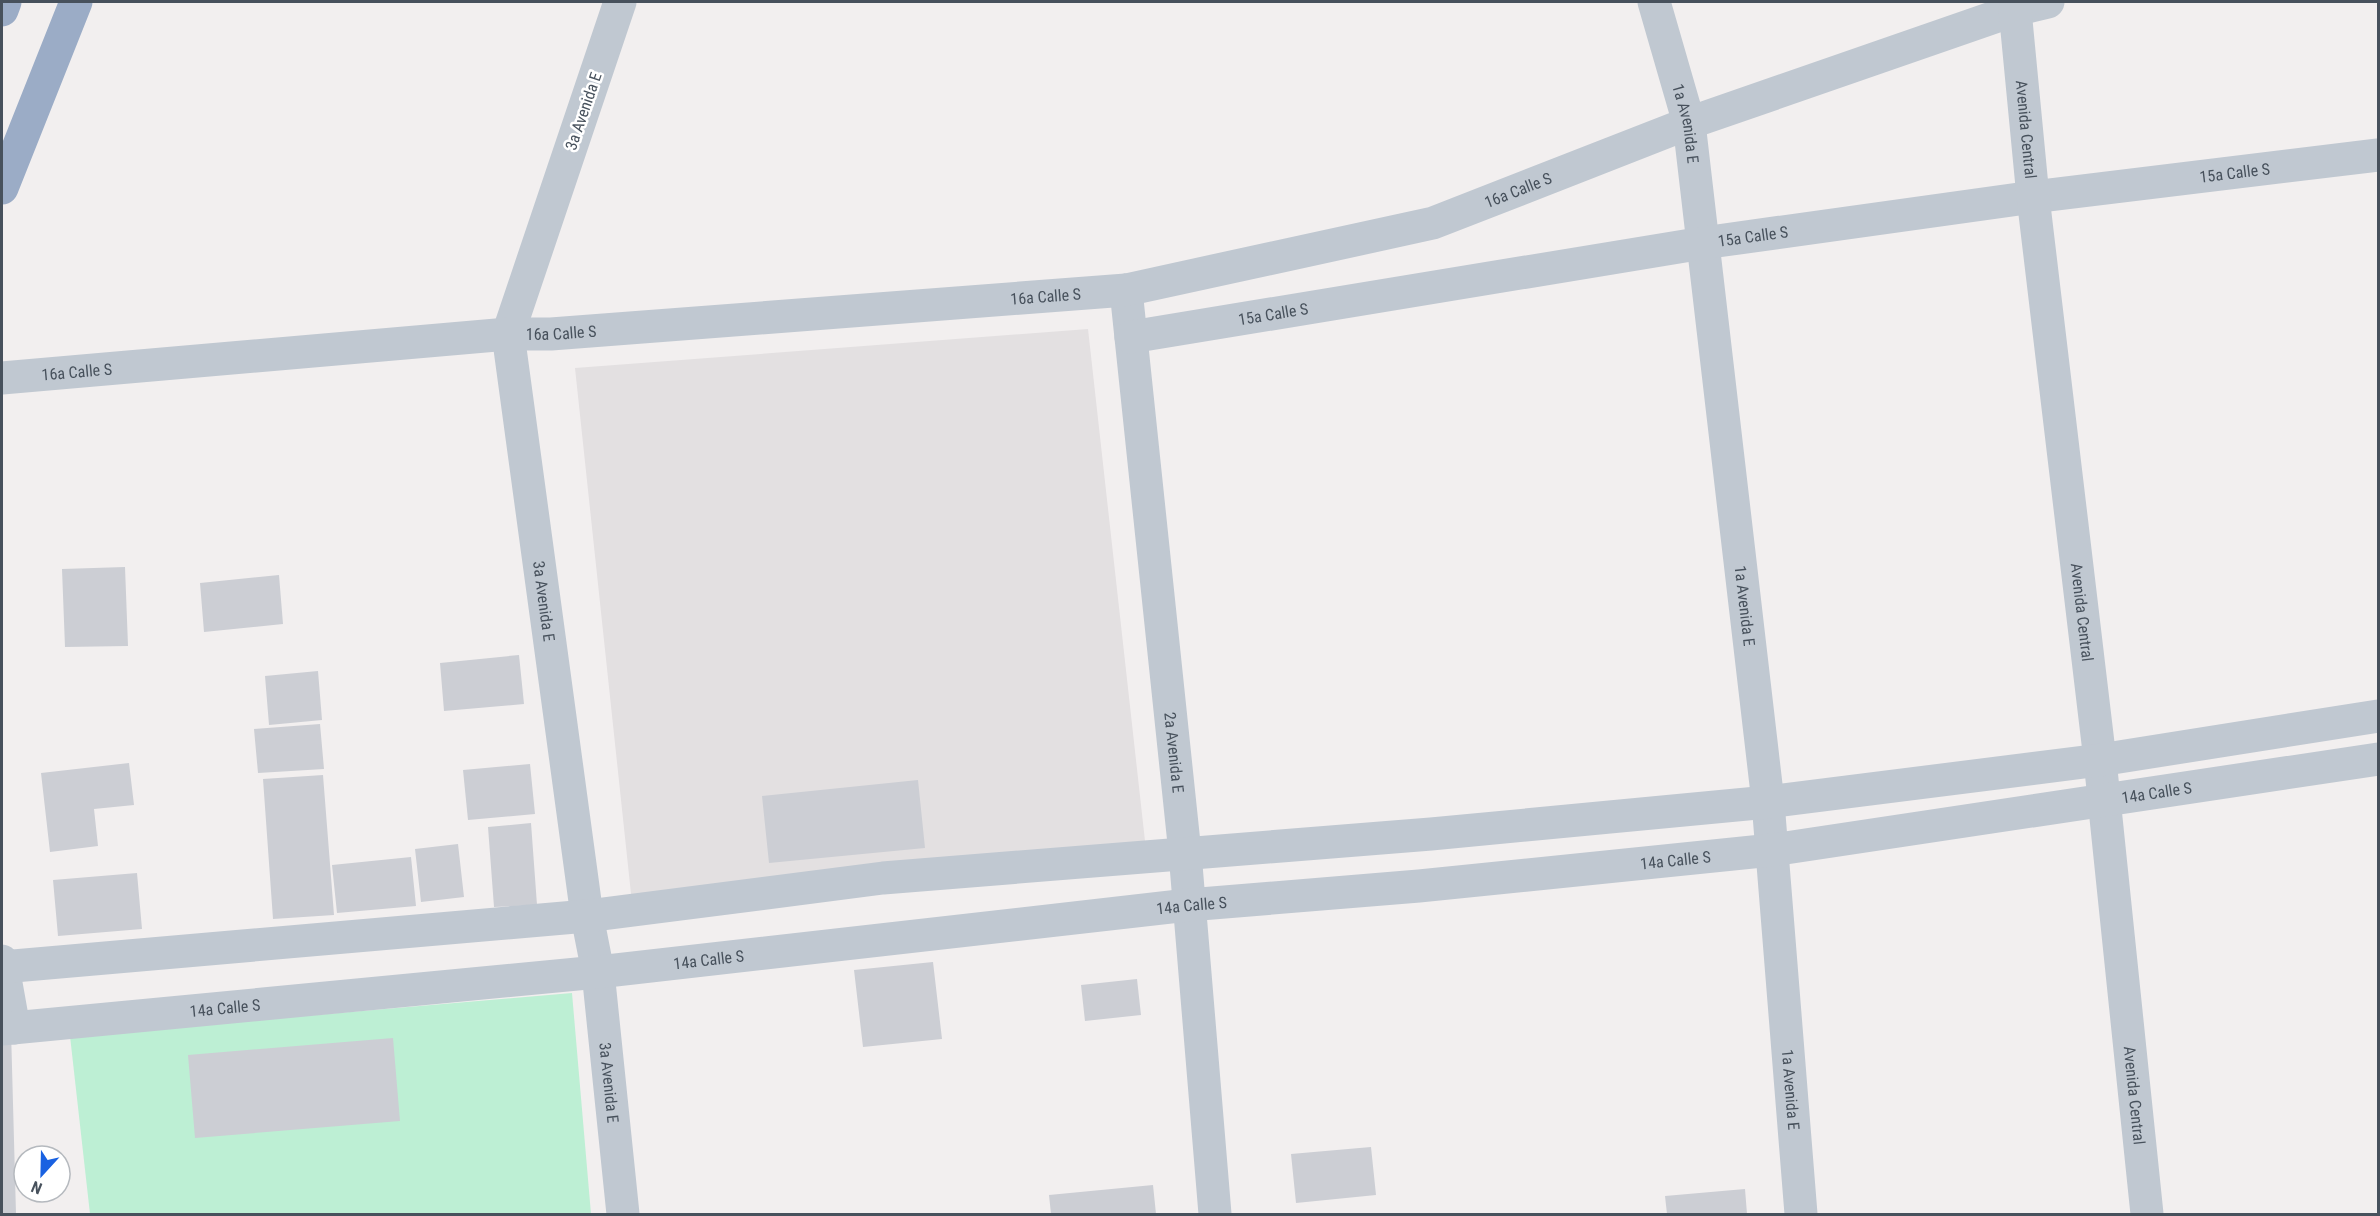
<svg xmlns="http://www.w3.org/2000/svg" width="2380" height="1216" font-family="'Roboto Condensed',sans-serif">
  <rect width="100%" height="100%" fill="#f2efef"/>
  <!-- education -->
  <path fill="#e3e0e1" d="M1088 329 1146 850 632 903 575 368Z"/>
  <!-- green -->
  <path fill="#bdefd4" d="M572 993 591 1214H90L70 1036Z"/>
  <!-- building -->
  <path fill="#ccced4" d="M125 567 128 646 65 647 62 569Z
    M279 575 283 624 204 632 200 583Z
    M519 655 524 704 444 711 440 663Z
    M318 671 322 720 269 725 265 676Z
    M320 724 324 769 258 773 254 729Z
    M129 763 134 805 94 809 98 846 50 852 41 773Z
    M530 764 535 814 468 820 463 770Z
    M323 775 334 915 273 919 263 779Z
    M918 780 925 848 769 863 762 796Z
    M531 823 537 905 494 907 488 827Z
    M458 844 464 897 421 902 415 849Z
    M411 857 416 906 337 913 332 865Z
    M137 873 142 929 58 936 53 880Z
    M933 962 942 1039 863 1047 854 970Z
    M1137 979 1141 1015 1085 1021 1081 985Z
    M11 1030 16 1214H2V1031Z
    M393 1038 400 1121 195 1138 188 1055Z
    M1371 1147 1376 1195 1296 1203 1291 1154Z
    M1153 1185 1156 1214H1051L1049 1195Z
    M1745 1189 1747 1214H1667L1665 1196Z"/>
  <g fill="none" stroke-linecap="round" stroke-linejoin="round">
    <!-- minor -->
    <g stroke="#c0c8d1" stroke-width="33">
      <path id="s1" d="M620 2 508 334 587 916 598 972 623 1214"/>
      <path id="s2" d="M1654 2 1689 123 1768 802 1801 1214"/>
      <path id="s3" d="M1126 290 1185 853 1215 1214"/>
      <path id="s4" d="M1131 337 1703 243 2033 197 2378 155"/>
      <path id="s5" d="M2 378 508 334H551L1126 290 1433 223 1689 123 2015 10 2048 2"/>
      <path d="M2 961 14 1028"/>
    </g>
    <!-- tertiary -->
    <g stroke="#c0c8d1" stroke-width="33">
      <path id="s6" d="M2015 10 2033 197 2100 760 2147 1214"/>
      <path d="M2 967 587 916 883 878 1431 834 1768 802 2100 760 2378 716"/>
      <path id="s7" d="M2 1029 598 972 1188 905 1419 886 1772 850 2378 759"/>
    </g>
    <!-- trunk -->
    <path stroke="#9bacc6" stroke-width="33" d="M2 10 5 2
      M2 188 76 2"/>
  </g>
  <g text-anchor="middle" stroke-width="5" stroke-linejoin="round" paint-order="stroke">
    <!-- street labels -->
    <g font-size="16" fill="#47515c" stroke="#fff">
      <text transform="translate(583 111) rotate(-71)" y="6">3a Avenida E</text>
      <text dy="6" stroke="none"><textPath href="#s2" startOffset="126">1a Avenida E</textPath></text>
      <text dy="6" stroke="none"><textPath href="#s6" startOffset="120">Avenida Central</textPath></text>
      <text dy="6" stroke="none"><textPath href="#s4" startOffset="1116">15a Calle S</textPath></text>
      <text dy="6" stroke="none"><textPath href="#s5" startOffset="1533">16a Calle S</textPath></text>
      <text dy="6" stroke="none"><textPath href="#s4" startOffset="630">15a Calle S</textPath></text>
      <text dy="6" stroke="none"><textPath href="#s5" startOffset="1047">16a Calle S</textPath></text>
      <text dy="6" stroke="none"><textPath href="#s4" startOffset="144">15a Calle S</textPath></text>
      <text dy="6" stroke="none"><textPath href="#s5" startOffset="561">16a Calle S</textPath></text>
      <text dy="6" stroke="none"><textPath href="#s5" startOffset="75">16a Calle S</textPath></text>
      <text dy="6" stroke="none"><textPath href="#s1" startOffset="620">3a Avenida E</textPath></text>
      <text dy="6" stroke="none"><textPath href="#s2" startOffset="612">1a Avenida E</textPath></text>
      <text dy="6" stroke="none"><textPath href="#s6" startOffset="606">Avenida Central</textPath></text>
      <text dy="6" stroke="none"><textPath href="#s3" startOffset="465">2a Avenida E</textPath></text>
      <text dy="6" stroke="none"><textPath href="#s7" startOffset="2168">14a Calle S</textPath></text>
      <text dy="6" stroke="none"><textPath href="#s7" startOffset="1682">14a Calle S</textPath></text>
      <text dy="6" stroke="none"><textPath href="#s7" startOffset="1196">14a Calle S</textPath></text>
      <text dy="6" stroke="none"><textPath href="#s7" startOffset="710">14a Calle S</textPath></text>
      <text dy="6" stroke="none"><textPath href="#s7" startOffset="224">14a Calle S</textPath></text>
      <text dy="6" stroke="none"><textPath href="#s1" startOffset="1106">3a Avenida E</textPath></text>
      <text dy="6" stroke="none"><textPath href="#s2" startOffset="1098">1a Avenida E</textPath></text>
      <text dy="6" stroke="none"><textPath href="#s6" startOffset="1092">Avenida Central</textPath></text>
    </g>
  </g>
  <!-- border -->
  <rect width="2380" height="1216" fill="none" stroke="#47515c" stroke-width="6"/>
  <!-- north arrow -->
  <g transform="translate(42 1174) rotate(202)"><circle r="28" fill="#ffffff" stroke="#b5b9be" stroke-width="1.5"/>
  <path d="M0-4.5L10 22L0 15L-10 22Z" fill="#1961e1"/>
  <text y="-9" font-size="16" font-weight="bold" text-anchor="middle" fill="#47515c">N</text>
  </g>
</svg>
